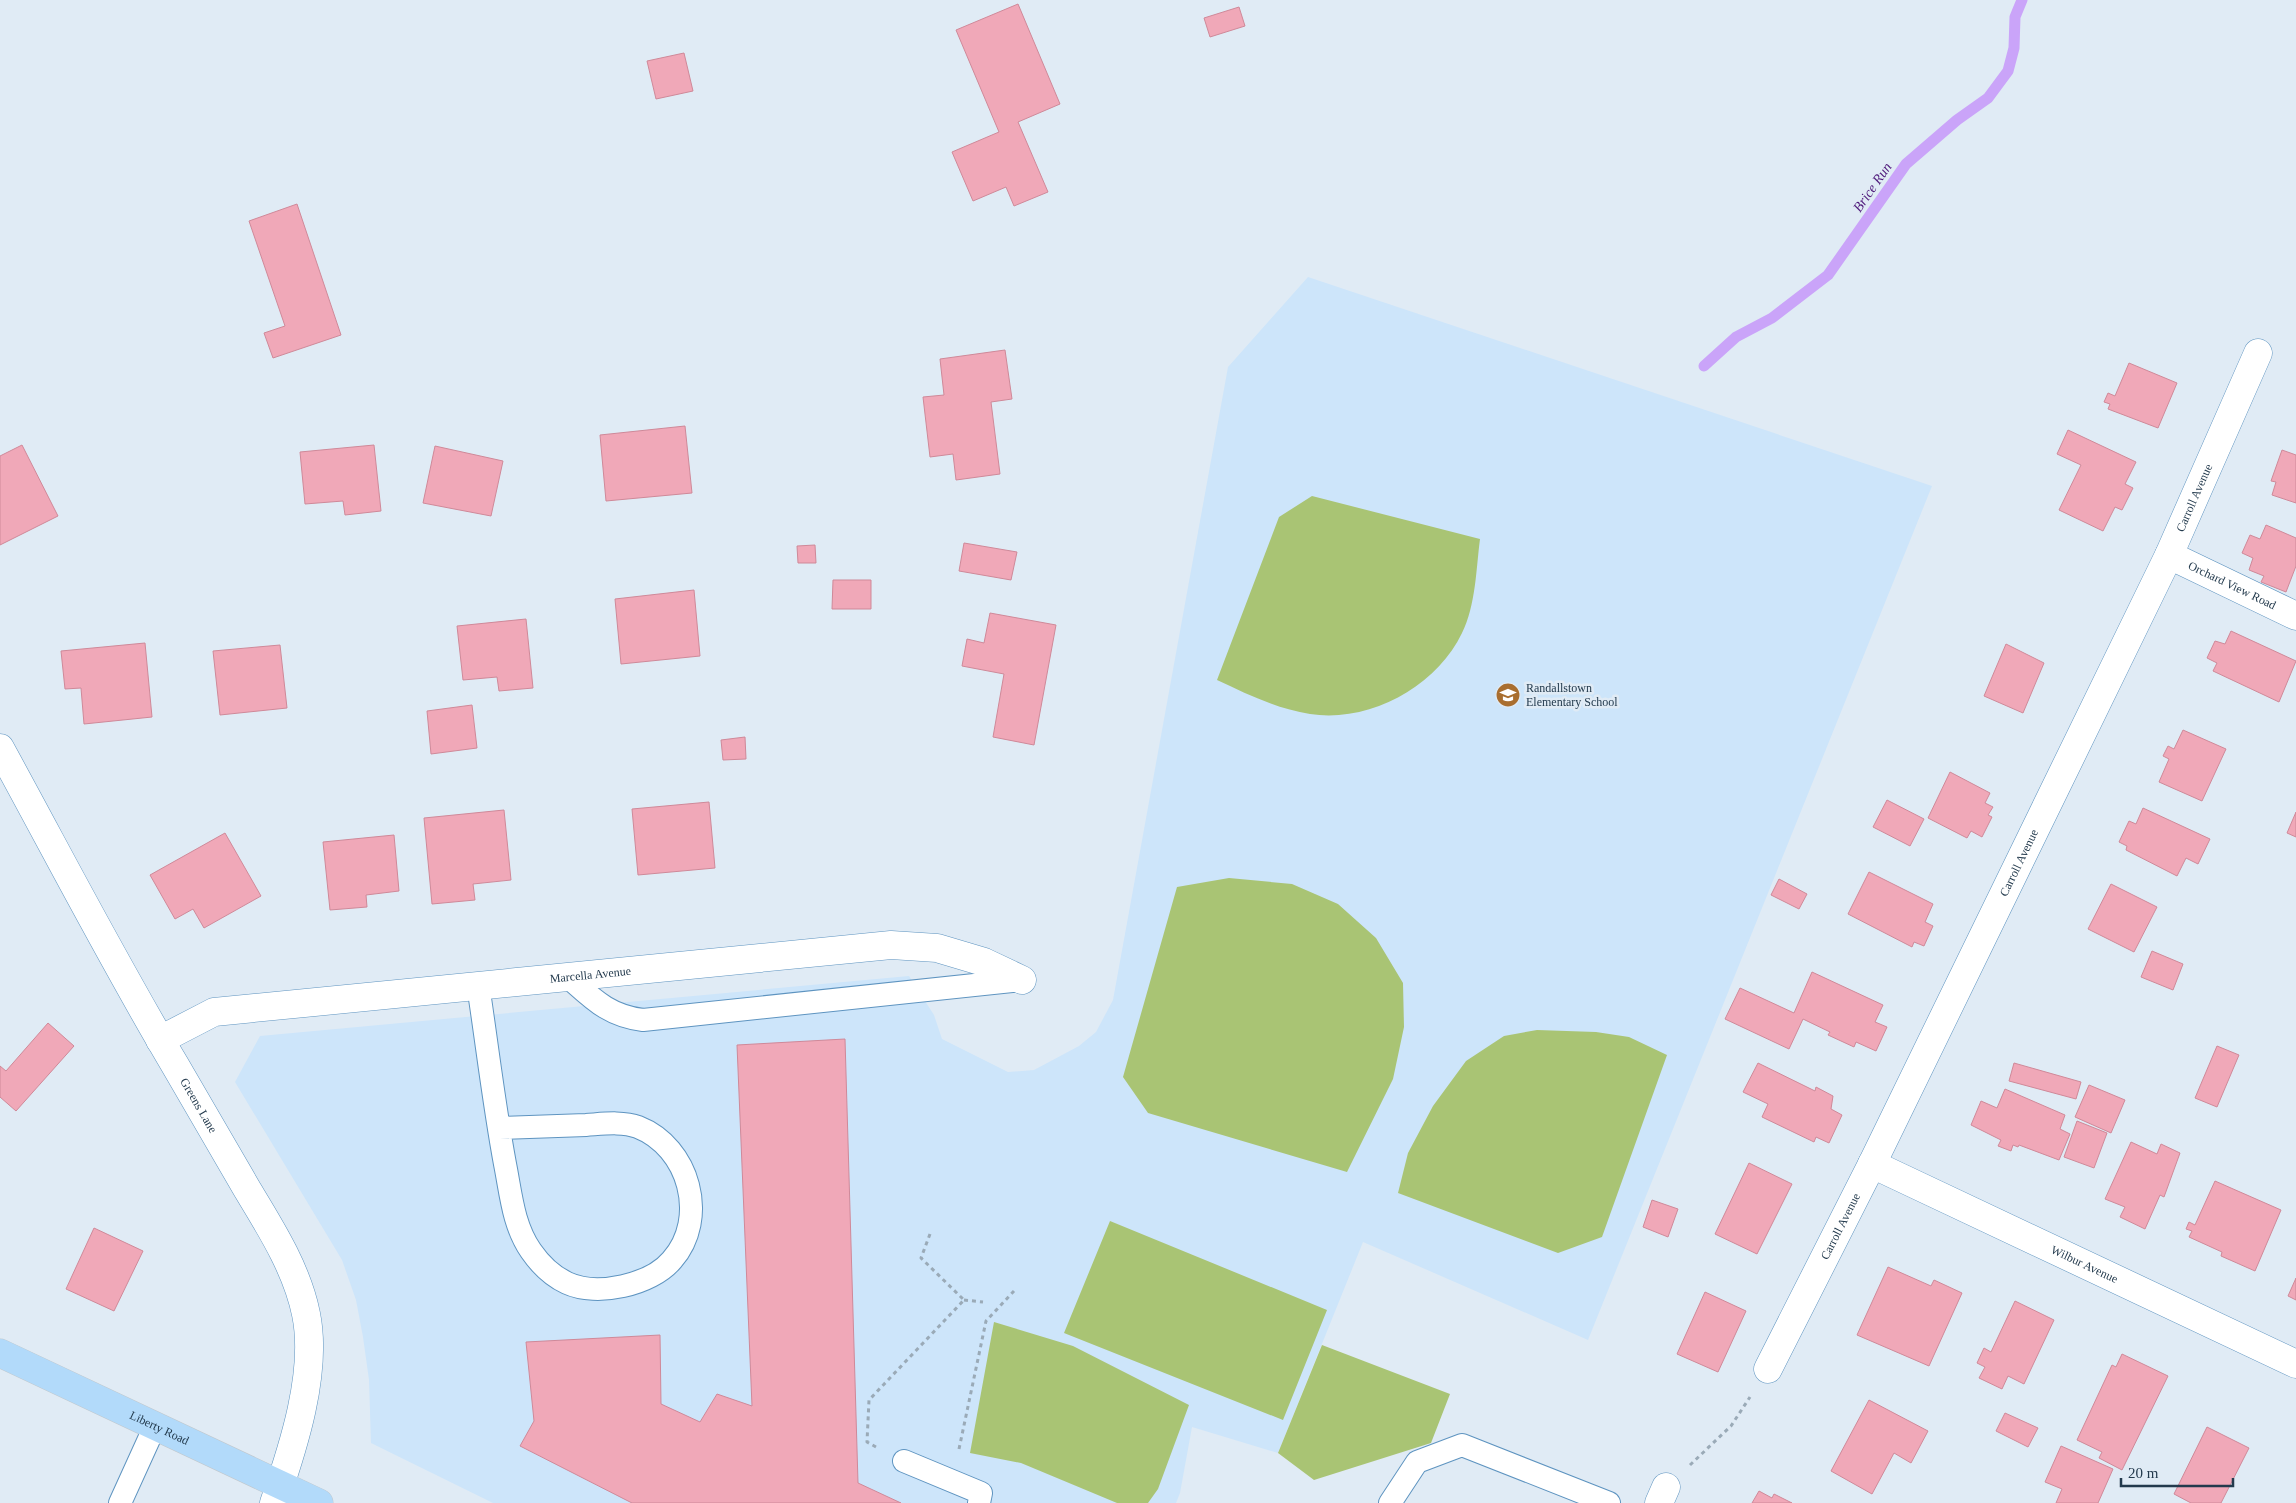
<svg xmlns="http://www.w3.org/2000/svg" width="2296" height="1503" font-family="'Times New Roman',serif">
  <rect width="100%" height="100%" fill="#e0ebf5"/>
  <!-- built -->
  <path fill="#cde5fa" d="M1308 277 1932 486 1588 1340 1363 1242 1278 1453 1192 1427 1180 1493 1176 1503H493L371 1443 369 1380 363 1337 356 1300 342 1260 235 1082 260 1036 909 976 934 1015 942 1039 1008 1072 1034 1070 1079 1046 1096 1032 1113 1000 1228 367Z"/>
  <!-- green -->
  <path fill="#a9c474" d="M1312 496 1480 539C1476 569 1476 605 1462 633 1436 687 1370 723 1310 714 1277 709 1247 694 1217 680L1279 517Z
    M1229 878 1292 884 1338 904 1376 938 1403 983 1404 1027 1393 1079 1347 1172 1148 1113 1123 1077 1177 887Z
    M1537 1030 1596 1032 1629 1037 1667 1055 1602 1237 1558 1253 1398 1193 1408 1153 1433 1106 1466 1061 1504 1036Z
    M1110 1221 1327 1310 1283 1420 1064 1333Z
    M994 1322 1073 1346 1189 1405 1158 1489 1148 1503H1117L1021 1463 970 1453Z
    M1322 1345 1450 1394 1431 1443 1314 1480 1278 1453Z"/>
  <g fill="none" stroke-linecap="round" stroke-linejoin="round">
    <!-- stream -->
    <path stroke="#caa4f9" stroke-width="11" d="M1704 366 1736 337 1772 318 1828 275 1906 164 1957 120 1988 98 2008 71 2014 48 2015 17 2022 0"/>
  </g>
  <!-- building -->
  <path fill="#f0a8b8" stroke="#cf8999" d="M1018 4 1060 104 1018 122 1048 192 1014 206 1006 187 973 201 952 152 999 132 956 30Z
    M1239 7 1245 26 1210 37 1204 18Z
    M684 53 693 91 656 99 647 61Z
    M297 204 341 335 273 358 264 333 285 326 249 221Z
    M1005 350 1012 399 991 402 1000 474 956 480 953 454 930 457 923 397 944 395 940 359Z
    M2129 363 2177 383 2158 428 2108 409 2110 404 2104 402 2108 393 2115 396Z
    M685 426 692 493 606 501 600 435Z
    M2068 430 2136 462 2125 484 2133 488 2122 510 2115 507 2103 531 2059 510 2081 465 2057 454Z
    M22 445 58 516 0 545V456Z
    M374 445 381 511 345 515 343 501 305 504 300 452Z
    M435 446 503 461 491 516 423 503Z
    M2282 450 2296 455V503L2272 495 2276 482 2271 481Z
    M2266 525 2296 538V566L2286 592 2261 582 2264 576 2249 570 2253 558 2242 553 2250 535 2260 539Z
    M964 543 1017 552 1011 580 959 571Z
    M815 545 816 563H798L797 546Z
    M833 580H871V609H832Z
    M694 590 700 656 621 664 615 599Z
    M990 613 1056 625 1034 745 993 737 1004 674 962 666 967 639 984 643Z
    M526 619 533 688 499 691 497 677 463 680 457 626Z
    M2231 631 2296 661 2279 702 2213 671 2217 663 2207 658 2215 641 2225 644Z
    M145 643 152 717 84 724 81 688 65 689 61 651Z
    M2006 644 2044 663 2023 713 1984 696Z
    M280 645 287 708 220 715 213 651Z
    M472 705 477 748 431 754 427 711Z
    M2183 730 2226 749 2202 801 2159 782 2169 759 2163 756 2168 746 2174 749Z
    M745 737 746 759 723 760 721 740Z
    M1950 772 1990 793 1985 803 1993 807 1988 815 1992 817 1982 837 1971 831 1967 838 1928 818Z
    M1887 800 1924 819 1910 846 1873 827Z
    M709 802 715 868 638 875 632 809Z
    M2143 808 2210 839 2198 864 2186 858 2177 876 2126 850 2127 846 2119 842 2129 821 2136 824Z
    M504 810 511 880 473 884 475 900 432 904 424 818Z
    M2296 812V837L2287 833Z
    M225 833 261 896 204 928 193 909 175 919 150 875Z
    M394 835 399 891 366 895 367 907 330 910 323 842Z
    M1869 872 1933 904 1925 922 1933 926 1924 946 1914 942 1912 947 1848 914Z
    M1779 879 1807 894 1799 909 1771 895Z
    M2111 884 2157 907 2134 952 2088 929Z
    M2152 951 2183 964 2173 990 2141 977Z
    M1812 972 1883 1005 1875 1022 1887 1027 1876 1051 1856 1042 1854 1047 1828 1035 1830 1032 1803 1019 1789 1049 1725 1019 1740 988 1794 1013Z
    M48 1023 74 1046 16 1111 0 1097V1066L6 1071Z
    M845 1039 858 1483 901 1503H632L520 1446 534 1421 526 1342 660 1335 661 1404 700 1422 717 1394 752 1406 737 1045Z
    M2217 1046 2239 1055 2217 1107 2195 1098Z
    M1758 1063 1815 1091 1816 1087 1833 1096 1831 1109 1842 1115 1829 1143 1816 1137 1814 1142 1762 1117 1768 1104 1743 1092Z
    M2014 1063 2081 1082 2076 1099 2009 1081Z
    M2089 1085 2125 1100 2111 1133 2075 1117Z
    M2005 1089 2065 1115 2060 1129 2070 1134 2059 1160 2019 1145 2018 1147 2013 1145 2011 1151 1998 1146 2001 1140 1971 1125 1981 1101 1997 1108Z
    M2077 1121 2107 1133 2094 1168 2064 1157Z
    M2131 1142 2157 1154 2161 1144 2180 1153 2164 1197 2160 1195 2145 1229 2120 1217 2125 1207 2105 1199Z
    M1749 1163 1792 1184 1757 1254 1715 1234Z
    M2215 1181 2281 1210 2255 1271 2221 1256 2222 1252 2189 1237 2192 1231 2186 1229 2189 1222 2195 1225Z
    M1652 1200 1678 1209 1668 1237 1643 1227Z
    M94 1228 143 1251 114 1311 66 1289Z
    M1888 1267 1931 1286 1934 1280 1962 1293 1929 1366 1857 1335Z
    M2296 1278V1300L2288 1296Z
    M1705 1292 1746 1311 1718 1372 1677 1354Z
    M2015 1301 2054 1320 2024 1384 2008 1376 2002 1389 1979 1378 1985 1367 1977 1363 1984 1348 1991 1352Z
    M2122 1354 2168 1376 2122 1470 2099 1458 2102 1452 2077 1440 2112 1365 2116 1367Z
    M1869 1400 1928 1431 1911 1463 1894 1453 1872 1494 1831 1471Z
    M2005 1413 2038 1428 2028 1447 1996 1431Z
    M2207 1427 2249 1448 2221 1503H2191L2174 1494Z
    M2061 1446 2113 1469 2098 1503H2056L2062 1489 2045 1482Z
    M1759 1491 1772 1498 1774 1494 1792 1503H1752Z"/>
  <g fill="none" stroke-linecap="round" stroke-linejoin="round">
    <defs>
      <path id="service" d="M567 976C592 998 608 1016 643 1020L1022 980
        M478 985C487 1044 494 1105 505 1164 511 1194 513 1225 531 1251 540 1264 552 1276 567 1283 597 1297 651 1285 672 1260 709 1218 689 1147 638 1127 622 1121 602 1124 586 1125 557 1126 528 1127 499 1128
        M904 1461 981 1493 979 1503
        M120 1503 155 1426
        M1390 1503 1417 1462 1462 1445 1609 1503"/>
      <g id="minor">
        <path id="s1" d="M2169 555 2296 616"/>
        <path id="s2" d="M160 1040 214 1012 891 945 937 948 984 962 1022 980"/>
        <path id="s3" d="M1872 1164 2296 1364"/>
        <path id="s4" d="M1768 1369 1872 1164 2169 555 2258 353"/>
        <path d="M1659 1503 1666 1487"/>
      </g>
      <g id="tertiary">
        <path id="s5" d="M0 748C58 854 113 961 175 1065 199 1106 223 1147 247 1189 270 1227 297 1269 306 1314 318 1372 293 1448 274 1503"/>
      </g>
      <g id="primary">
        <path id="s6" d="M0 1353 319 1503"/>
      </g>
    </defs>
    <!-- service casing -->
    <use href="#service" stroke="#5e94c0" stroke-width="24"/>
    <!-- minor casing -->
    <use href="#minor" stroke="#5e94c0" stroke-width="29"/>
    <!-- tertiary casing -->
    <use href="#tertiary" stroke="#5e94c0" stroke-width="29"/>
    <!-- primary casing -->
    <use href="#primary" stroke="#c1c8cd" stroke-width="29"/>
    <!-- path -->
    <path stroke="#9aaab7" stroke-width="3" stroke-dasharray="4 4" stroke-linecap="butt" d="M964 1300 983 1302
      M876 1447 867 1442 869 1400 964 1300 921 1258 930 1234
      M959 1449 986 1321 1014 1291
      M1690 1465 1731 1426 1750 1397"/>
    <!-- service -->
    <use href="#service" stroke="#fff" stroke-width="22"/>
    <!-- minor -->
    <use href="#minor" stroke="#fff" stroke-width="28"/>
    <!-- tertiary -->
    <use href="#tertiary" stroke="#fff" stroke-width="28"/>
    <!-- primary -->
    <use href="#primary" stroke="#b2dafa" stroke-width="28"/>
  </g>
  <!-- icons -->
  <defs>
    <symbol id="school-disc" viewBox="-11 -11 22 22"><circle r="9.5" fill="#a96e2f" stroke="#e0ebf5"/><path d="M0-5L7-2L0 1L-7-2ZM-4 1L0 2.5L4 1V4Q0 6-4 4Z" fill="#fff"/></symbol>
  </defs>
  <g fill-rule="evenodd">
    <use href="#school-disc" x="1494" y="681" width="28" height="28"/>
  </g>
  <g text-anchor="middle" stroke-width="5" stroke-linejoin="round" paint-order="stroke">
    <!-- street labels -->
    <g font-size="12" fill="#233a4d" stroke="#e0ebf5">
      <text dy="4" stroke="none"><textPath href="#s4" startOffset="970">Carroll Avenue</textPath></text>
      <text dy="4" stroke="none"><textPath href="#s1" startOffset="70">Orchard View Road</textPath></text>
      <text dy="4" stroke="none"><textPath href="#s4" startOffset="565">Carroll Avenue</textPath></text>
      <text dy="4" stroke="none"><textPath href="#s2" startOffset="439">Marcella Avenue</textPath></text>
      <text dy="4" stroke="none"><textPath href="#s5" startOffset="409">Greens Lane</textPath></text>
      <text dy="4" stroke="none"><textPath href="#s4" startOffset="160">Carroll Avenue</textPath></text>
      <text dy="4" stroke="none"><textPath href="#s3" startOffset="235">Wilbur Avenue</textPath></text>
      <text dy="4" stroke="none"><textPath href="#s6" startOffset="176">Liberty Road</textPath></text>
    </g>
    <!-- poi labels -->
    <g font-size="12" fill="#233a4d" stroke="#e0ebf5" text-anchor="start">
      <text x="1526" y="692">Randallstown<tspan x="1526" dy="14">Elementary School</tspan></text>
    </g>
    <!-- water labels -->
    <g font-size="14" font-style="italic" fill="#501b7c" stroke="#e0ebf5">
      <text transform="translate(1872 187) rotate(-55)" y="5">Brice Run</text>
    </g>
  </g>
  <!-- scale -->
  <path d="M2121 1478v8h112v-8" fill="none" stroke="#233a4d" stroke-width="2.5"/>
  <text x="2128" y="1478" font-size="15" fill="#233a4d" stroke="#e0ebf5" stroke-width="4" paint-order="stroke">20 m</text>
</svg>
